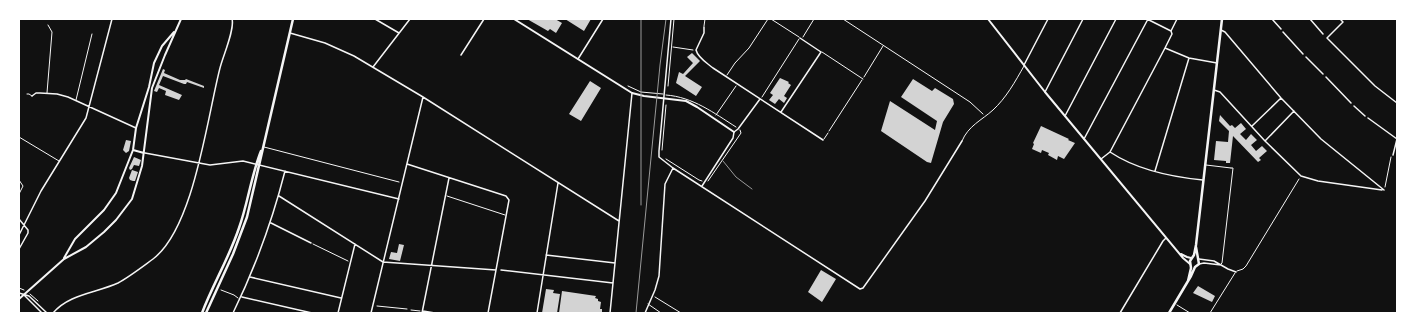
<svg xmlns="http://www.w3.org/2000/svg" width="1416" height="332" font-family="Inter,sans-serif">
  <rect width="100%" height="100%" fill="#111"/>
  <!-- building -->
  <path fill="#d3d3d3" d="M527 19H555L562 23 556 33 550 29 548 31Z
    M565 19H591L584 31Z
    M692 53 700 61 685 76 702 87 696 96 676 83 679 72 683 74 684 73 693 63 687 57Z
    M163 69 165 70 164 73 180 80H185L186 79 204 86V88L187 82 186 84H184L163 76 159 85 182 95 179 100 165 95 166 91 159 88 157 92 154 91Z
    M780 78 789 82 788 83 791 85 784 96 787 98 784 103 779 99 775 104 769 100 773 95 770 93Z
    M913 79 932 91 935 88 953 99 954 104 943 122 931 163 927 162 881 131 890 101 935 130 937 121 901 97Z
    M590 81 601 88 581 121 569 114Z
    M1220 115 1230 126 1232 125 1235 128 1241 123 1246 129 1240 134 1246 140 1251 134 1257 140 1251 145 1256 151 1262 146 1267 151 1259 158 1261 160 1258 162 1233 136 1230 163H1226V161L1214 160 1216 141 1228 142 1229 131 1219 121Z
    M1041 126 1069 139 1068 140 1075 143 1064 159 1058 156 1057 160 1048 155 1049 153 1042 150 1041 153 1032 149 1034 144 1033 143Z
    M126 140 131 141 129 151 126 153 123 150Z
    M134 157 141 160 139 166 134 165 132 169 130 170 129 168Z
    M132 170 138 172 135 181H133L130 180 129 178Z
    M399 244 404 245 400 261 389 259 391 252 397 253Z
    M821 270 836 279 822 302 808 292Z
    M1198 286 1215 296 1212 302 1193 293Z
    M546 289 554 290 553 293 560 294 557 313H542Z
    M562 291 596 296 595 298 598 299V301L601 302 600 309H602V313H559Z"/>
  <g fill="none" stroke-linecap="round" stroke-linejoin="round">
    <!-- path -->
    <path stroke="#f5f5f5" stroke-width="1" d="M843 19 970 102 983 114
      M803 37 814 19
      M673 47 693 50
      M727 75 735 63 749 48 768 19
      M864 77 883 46
      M628 86 641 92 663 94
      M668 86 674 19
      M666 95C693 97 714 113 736 127
      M762 97 799 39
      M716 115 736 86
      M829 131 862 80
      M662 150 666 105
      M666 159 699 180 702 181
      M19 180 23 186 19 194
      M708 181 741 133 740 130
      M1385 187 1391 157
      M447 196 505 215
      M313 244 348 261
      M1237 271 1243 269 1246 266 1299 179
      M19 288 24 290
      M221 290 234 295 238 298
      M30 294 38 301
      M655 297 681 313
      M1177 305 1190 313
      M377 306 407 309
      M411 310 420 311"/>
    <!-- service -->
    <path stroke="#f5f5f5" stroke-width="1" d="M19 137 59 161
      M824 139 828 133
      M962 141C968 126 982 120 993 110 1006 98 1015 82 1024 66
      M264 147 399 182
      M648 304 661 313
      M1210 313 1235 273"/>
    <!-- pedestrian -->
    <path stroke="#f5f5f5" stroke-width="1" d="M771 19 799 37
      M704 26 705 19
      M822 52 863 79
      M19 93V96
      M47 93 52 32 48 25
      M27 94H29L32 96
      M76 100 92 34
      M1206 165 1231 168
      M1221 264 1222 263 1233 168H1231"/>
    <!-- minor -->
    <path stroke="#f5f5f5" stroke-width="1.5" d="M375 19 399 33
      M671 19 659 151V157L673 168 860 289 863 288 925 201 962 141
      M1147 19 1171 31
      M1272 19 1281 29
      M1310 19 1323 34
      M1341 20 1343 22 1327 38 1375 86 1397 103
      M704 27V33L696 50C698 58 707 63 713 68L823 140
      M1221 30 1225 32 1281 98 1321 139 1384 190
      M1283 32 1303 54
      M290 33 325 43 354 56 423 97 619 221
      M1165 48 1189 58 1217 63
      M461 55 484 19
      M1306 57 1323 74
      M578 59 603 19
      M1024 65 1048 19
      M373 67 410 19
      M1326 77 1351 103
      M1214 90 1220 92 1265 141 1301 176 1318 181 1382 190
      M1045 92 1083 19
      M32 96 36 93H40L57 94 68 97 136 128
      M1354 106 1365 116
      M781 112 821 52 800 38
      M1065 116 1116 19
      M1368 118 1397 139
      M1252 126 1281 98
      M1084 139 1148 19
      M1265 141 1294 111
      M1110 152C1137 170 1172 177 1203 180
      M145 153 210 165 243 161 399 199
      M1393 155 1397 139
      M1101 159 1110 152 1165 48 1172 34 1171 31 1177 19
      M407 164 506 196 509 200 488 313
      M1155 171 1189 58
      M702 186 733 138 734 132 738 129 760 99
      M279 196 383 262 496 270
      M19 219 28 230V233L19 249
      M271 223 311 243
      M19 235 41 191 86 118 112 19
      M546 255 615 263
      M1199 259 1214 261 1228 269 1236 272
      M1199 264 1204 263 1221 265
      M501 270 613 283
      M250 277 341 298
      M19 293 29 296 47 313
      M24 295 42 313
      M242 297 312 313
      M423 311 435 313
      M53 313C69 294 96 293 118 283 129 277 142 267 153 259 194 228 207 118 220 68 223 56 235 29 232 19
      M233 313C256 266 272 222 285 171
      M338 313 355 244
      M371 313 423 97
      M422 313 449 178
      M537 313 558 183
      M610 313 632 93
      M645 313 655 290 659 276 665 184 673 168
      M1120 313 1163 241 1166 238"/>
    <!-- tertiary -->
    <path stroke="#f5f5f5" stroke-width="2" d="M514 19 632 93 644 96 686 101 697 107 734 132
      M988 19 1045 92 1183 258 1190 264
      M133 150 144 153
      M1181 254 1187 257 1191 258
      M64 258 75 239 104 210 116 193 133 150 136 128 149 87 154 63 162 46 174 32
      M19 299 64 259 86 247 104 232 116 220 132 199 142 166 152 88 165 55 181 19"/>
    <!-- secondary -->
    <path stroke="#f5f5f5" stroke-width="2.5" d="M1188 281 1191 268 1190 261 1194 255 1196 245 1222 19
      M1169 313 1191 276 1195 267 1199 264 1196 247"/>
    <!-- primary -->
    <path stroke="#f5f5f5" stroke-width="2.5" d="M202 313C213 284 229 258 239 228 248 203 251 176 261 151
      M206 313 233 254 247 217 293 19"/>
    <!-- rail -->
    <path stroke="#9a9a9a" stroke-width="1" d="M641 19V205
      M723 161 736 177 752 189
      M636 313 660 65 666 19"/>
  </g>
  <!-- border -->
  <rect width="1416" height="332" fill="none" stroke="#ffffff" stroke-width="40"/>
</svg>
